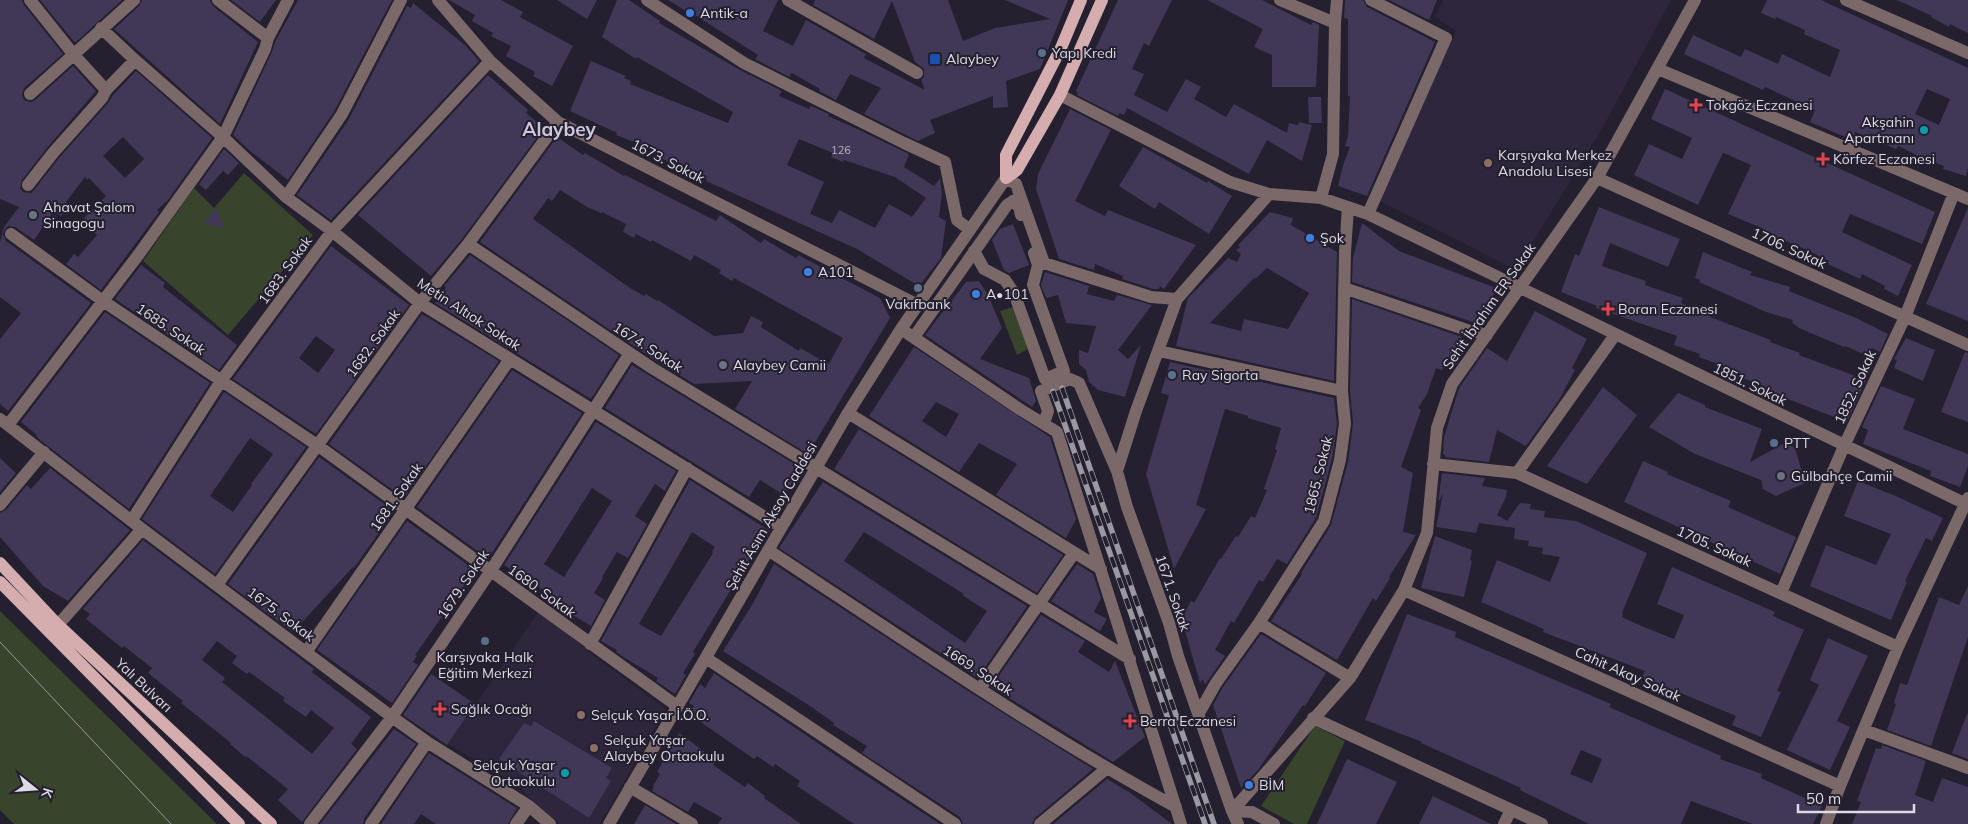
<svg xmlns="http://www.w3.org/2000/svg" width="1968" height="824" font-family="Mulish,sans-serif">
  <rect width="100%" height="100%" fill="#24202f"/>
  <!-- built -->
  <path fill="#2d263c" d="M1443 0H1671L1603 127 1516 270 1378 200 1456 31 1435 17Z
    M539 611 598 659 666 709 600 824H559L527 796 521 787 448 744Z"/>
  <!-- green -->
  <path fill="#39442c" d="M244 173 313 235 228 335 143 261 194 188 214 208Z
    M1013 307 1031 347 1017 355 1000 311Z
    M0 611 217 824H14L0 810Z
    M1315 726 1345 741 1307 824H1294L1261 806Z"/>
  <!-- building -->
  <path fill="#413757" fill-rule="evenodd" d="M0 0H22L24 5 63 54 24 88 22 95 24 100 31 102 35 100 73 66 96 91 47 148 22 180 20 188 23 192 31 193 34 190 59 158 108 103 113 95 136 71 212 138 168 200 157 210 159 212 101 290 66 264 74 254 78 257 97 235 82 220 106 196 89 178 87 180 85 177 66 202 69 204 61 216 54 211 34 240 15 227 8 226 5 229 3 234 6 241 91 303 8 411 0 404V339L21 313 0 297V242L4 227 19 207 0 199ZM123 137 144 159 125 178 103 156Z
    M40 0H122L75 43Z
    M142 0H210L213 6 258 42 220 124 114 29 139 6Z
    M231 0H276L260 22Z
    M298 0H392L335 110 288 180 250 151 233 135 272 52 275 42Z
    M449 0H501L523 12 520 17 573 46 552 86 533 76 535 72 506 56 511 46 491 36 493 33 472 21 475 15Z
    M557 0H597L587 19Z
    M617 0H629L660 21 659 23 740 70 782 91 779 96 809 109 811 106 829 114 828 116 855 128 909 154 904 167 934 186 940 178 942 194 939 217 946 221 941 258 919 286 857 249 706 181 707 179 658 157 660 152 616 135 617 133 570 111 591 61 626 76 624 78 631 81 630 84 728 123 733 112 637 57 636 59 602 37ZM799 139 833 153 831 157 843 162 844 160 895 177 926 198 912 217 889 204 875 228 839 210 832 223 810 214 824 182 787 165Z
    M668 0H778L763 31 793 46 806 20 866 54 864 58 925 90 921 80 924 77V69L915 62 892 1 874 39 813 5 815 0H948L963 41 995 28 1050 19 1005 0H1068L1040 69 1006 81 1008 107 993 108V96L930 120 935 133 918 141 864 114 881 88 850 74 836 100 819 91 820 89 792 73 789 77 755 59 758 55 695 15 694 16Z
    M1118 0H1172L1149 46 1144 43 1132 69 1144 74 1134 95 1167 112 1186 79 1201 87 1194 99 1226 117 1234 104 1287 133 1289 123 1298 125 1299 122 1312 125 1302 161 1267 140 1249 174 1127 108 1124 115 1120 113 1118 116 1077 95 1078 93 1076 91Z
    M1207 0H1262L1311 25 1313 22 1319 25 1316 87H1272V55L1254 47 1263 29Z
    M1345 0H1363L1367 7 1435 42 1367 196 1338 186 1343 165 1350 147 1345 146 1348 136 1350 96H1348V19L1344 18Z
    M1389 0H1437L1429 20Z
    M1767 0H1821L1968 68V168L1966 176 1943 169 1944 166 1927 160 1898 146 1896 149 1855 132 1852 140 1810 122 1815 110 1765 87 1763 90 1684 54 1693 35 1741 57 1745 49 1778 64 1782 54 1830 77 1840 50 1804 34 1805 30 1776 17 1775 19 1761 13ZM1927 89 1950 99 1939 125 1915 114Z
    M1897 0H1968V33L1950 24 1949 27 1931 17 1932 16Z
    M413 3 466 46 479 61 331 220 297 195 349 119 407 6 411 8Z
    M488 75 528 110 526 113 544 128 462 239 431 276 358 215Z
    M1665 89 1935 212 1922 244 1850 214 1842 232 1912 265 1898 296 1884 289 1885 286 1862 274 1860 279 1828 264 1829 261 1807 250 1763 231 1764 229 1728 214 1751 165 1726 154 1723 153 1698 205 1634 175 1649 144 1682 159 1692 138 1651 119Z
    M1308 97H1321L1322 123H1309Z
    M1070 109 1111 130 1075 201 1105 216 1108 210 1196 245 1164 289 1160 286 1159 289H1153L1122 279 1123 276 1095 264 1094 270 1059 259 1036 189 1038 174Z
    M557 137 583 155 585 153 624 176 625 175 716 221 720 215 761 243 764 239 796 258 798 255 880 298 890 318 808 454 735 409 752 381 694 384 656 361 480 242ZM560 190 587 207 601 213 602 212 626 224 623 232 634 238 636 234 651 242 652 240 691 261 694 255 721 270 719 273 732 281 734 278 843 338 829 364 800 348 799 351 761 327 763 322 751 316 743 333 714 336 658 300 657 301 646 294 644 296 630 288 533 219 548 198 552 201Z
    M1143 147 1207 183 1208 181 1232 196 1209 234 1159 202 1155 209 1119 186Z
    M224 149 239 163 228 175 223 171 206 190 199 184Z
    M1599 207 1680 239 1668 267 1610 243 1602 266 1646 281 1645 285 1683 298 1681 303 1711 313 1710 317 1771 340 1770 342 1800 353 1799 355 1866 380 1847 422 1757 387 1759 384 1736 376 1738 371 1699 357 1700 354 1674 345 1677 336 1596 308 1597 306 1561 292 1575 254 1579 256Z
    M216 208 225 229 204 223Z
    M1968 208V321L1926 304Z
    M1270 212 1293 218 1291 225 1337 252 1334 381 1176 346 1188 298 1228 258 1237 262 1241 254 1236 250 1240 247 1238 245ZM1267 268 1309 293 1288 329 1244 319 1241 331 1210 323 1255 277 1254 280Z
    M1362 223 1399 251 1496 288 1482 325 1352 282 1353 258Z
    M1013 224 1029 265 1009 273 1004 270 992 240 1000 229Z
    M331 246 409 305 316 434 233 379ZM316 336 335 350 318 373 299 358Z
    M1703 252 1752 272 1750 275 1790 287 1789 291 1856 318 1888 334 1880 352 1872 348 1868 356 1845 346 1844 347 1801 329 1792 323 1793 320 1766 312 1699 282 1700 280 1695 278Z
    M470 255 619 355 591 399 435 303 446 288 444 286Z
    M141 265 165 283 163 287 237 345 219 370 115 299Z
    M1045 272 1089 286 1087 294 1114 301 1117 295 1152 305 1118 350 1128 359 1141 345 1125 397 1098 390 1089 382 1086 370 1079 364V350L1088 353 1096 326 1066 323 1058 295 1046 298 1041 285Z
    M979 281 987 293 1002 328 980 359 1029 378 1036 401 1032 407 925 335 966 282Z
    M1352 299 1462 337 1442 370 1436 368 1427 394 1418 408 1421 410 1401 467 1413 473 1403 532 1416 535 1389 577 1390 578 1376 601 1373 598 1337 660 1271 621 1302 574 1301 573 1331 525 1348 462 1353 423 1350 391Z
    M1535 311 1587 339 1572 368 1575 370 1559 400 1526 446 1497 430 1489 462 1445 457V455L1443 454 1444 437 1459 388 1487 348 1507 361Z
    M105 312 210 383 129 509 40 440 36 436 37 435 21 422Z
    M422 314 499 361 404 498 329 444Z
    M1906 338 1935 350 1923 381 1894 368 1897 360 1894 359Z
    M914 347 1050 437 1076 519 1066 538 996 495 1017 464 979 443 959 472 869 416ZM936 402 959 414 946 437 922 421Z
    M1965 352 1968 353V422L1941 412Z
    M1170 362 1334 398 1337 424 1332 458 1316 518 1287 564 1277 559 1263 582 1259 580 1234 623 1231 621 1215 650 1225 656 1205 685 1203 679 1200 683 1184 627 1179 624 1191 601 1194 603 1220 558 1221 559 1236 536 1238 537 1251 516 1255 518 1267 490 1264 489 1277 450 1275 449 1281 428 1248 418V416L1225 409 1196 505 1206 509 1174 569 1146 474 1169 395 1161 393Z
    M632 365 801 468 784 495 760 480 749 497 605 408Z
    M512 370 582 413 490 556 486 553 484 556 417 507Z
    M1881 386 1915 399 1903 429 1968 454V466L1960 487 1930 476 1931 471 1863 444 1868 430 1862 427Z
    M1603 387 1637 415 1587 484 1547 466Z
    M224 392 306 447 215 574 142 519ZM250 438 273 454 251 484 252 485 233 512 210 496Z
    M1678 393 1705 405V407L1762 429 1750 462 1785 443 1795 448 1805 483 1776 496 1763 489 1761 480 1695 454 1649 427Z
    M596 422 676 471 665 491 655 484 635 516 647 524 628 558 617 552 602 577 603 578 594 593 605 600 591 626 561 608 564 603 504 565ZM592 488 612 501 564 577 544 564Z
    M859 429 1063 555 1037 593 834 469Z
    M319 457 394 511 354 568 353 567 293 632 228 584Z
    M0 458 16 473 0 492Z
    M1643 461 1668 472 1667 474 1731 501 1728 507 1796 537 1780 574 1624 502Z
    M50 468 130 530 68 601 43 586 0 537V513L6 510 27 485 31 489Z
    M1442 473 1485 478 1482 486 1507 490 1506 497 1497 515 1507 521 1520 503 1531 504 1530 509 1545 511 1544 517 1576 521 1647 553 1622 613 1623 614 1622 617 1639 625 1674 639 1684 615 1657 604 1672 567 1775 612 1773 616 1804 630 1777 691 1781 692 1761 737 1732 725 1736 716 1642 677 1645 671 1543 632 1544 629 1481 602 1497 560 1550 582 1560 557 1542 554 1543 548 1528 546 1529 541 1514 539 1515 528 1479 523 1476 533 1436 527 1443 494 1438 502Z
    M690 480 770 531 764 541 761 540 693 652 695 654 683 673 686 675 675 694 656 681 658 678 625 658 616 652 617 650 601 641ZM692 532 715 547 712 552 713 553 661 636 639 624Z
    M1858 481 1898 497 1943 518 1932 541 1926 538 1905 581 1907 582 1891 620 1810 586 1826 545 1876 565 1891 534 1844 516Z
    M823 482 1027 606 978 678 779 548ZM864 532 964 594 962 595 987 611 965 643 844 561Z
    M407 521 475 570 415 655 417 656 413 662 418 665 392 703 317 650Z
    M1435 536 1472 550 1470 560 1472 561 1464 597 1421 588Z
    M143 540 314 669 312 672 371 717 351 744 357 749 302 822 278 800 288 789 246 756 245 757 230 744 231 743 181 703 183 701 148 673 152 668 124 646 122 648 86 619 90 614 83 609ZM217 641 237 656 232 663 247 674 249 672 285 698 283 701 296 710 306 717 311 710 334 728 312 754 222 682 225 678 202 660Z
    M774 564 965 689 1093 769 1035 818 1032 824H963L960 817 862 753 867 746 833 725 834 723 810 706 723 651 752 605Z
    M1077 564 1093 574 1101 598 1094 612 1107 619 1100 631 1051 601Z
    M1968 586V637L1931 746 1887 730 1896 704 1894 703 1900 683 1907 685 1939 597 1959 605Z
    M1407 614 1456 632 1455 637 1611 704 1609 707 1721 756 1720 759 1762 774 1761 778 1822 806 1813 824H1753L1691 801 1681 824H1589L1520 790 1521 788 1421 743 1422 742 1365 720ZM1581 750 1602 759 1592 783 1570 774Z
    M1041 615 1085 641 1078 652 1109 672 1115 661 1145 737 1113 762 991 687Z
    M1261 634 1326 673 1305 706 1303 705 1258 770 1241 788 1213 705 1223 687Z
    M1828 638 1868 656 1837 721 1850 727 1830 770 1787 750 1819 685 1810 680Z
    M714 673 853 767 940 824H854L797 786 800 781 775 764 773 767 757 756 754 759 689 714 694 706 689 703 700 684 705 688Z
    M431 674 475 704 447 745 403 715Z
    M1967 714H1968V759L1952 753Z
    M534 721 612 768 606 778 611 781 589 818 499 759 524 723 531 726Z
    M394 729 416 744 364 819 363 824H320Z
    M679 733 716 760 713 765 745 787 748 783 765 796 764 798 801 824H718L722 818 694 802 688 812 652 791 654 787 653 786 660 774 657 772Z
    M1882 745 1926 761 1915 795 1933 802 1942 778 1968 787V824H1852L1861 802 1857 801 1876 748 1881 749Z
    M429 753 517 808 508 824H436L421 814 414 824H381Z
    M1347 759 1397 782 1376 824H1317Z
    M1107 779 1129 792 1172 824H1053Z
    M1433 796 1491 824H1419Z
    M645 805 676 824H634Z"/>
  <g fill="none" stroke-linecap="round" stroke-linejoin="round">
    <!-- minor -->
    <path stroke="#7b6868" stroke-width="12" d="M30 0 74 55 106 90
      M218 0 268 38
      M438 0 490 61 558 122 918 305
      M647 0 744 63 904 143 945 162 957 220 970 230
      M788 0 917 73
      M1280 0 1335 23 1333 154 1321 198
      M1846 0 1968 53
      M1335 23 1337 0
      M101 28 135 60 223 137 286 197 332 231 420 303 781 527
      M1658 69 1968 199
      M30 94 134 0
      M1060 95 1230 182 1269 194 1321 198 1368 214 1968 505
      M1597 178 1968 345
      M28 185 53 153 102 98 106 90 135 60
      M286 197 342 114 401 0
      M1368 214 1446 38 1371 0
      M11 234 103 301 317 445 677 706
      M468 244 652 368 1130 659
      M974 251 984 269 1005 280 1014 293 1045 379 1064 371 1033 285 1038 265 1034 253
      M1344 288 1467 330 1487 335
      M901 329 1021 410 1057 432 1181 824
      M914 337 1007 205 1013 201 1019 207 1021 215
      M1159 351 1342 391
      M848 413 1101 569
      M0 419 142 529 392 717 427 742 529 806 550 824
      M1044 423 1048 411 1041 391 1070 379 1079 383 1117 471 1127 507 1169 623 1178 656 1232 811 1238 824
      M8 425 139 254 223 137 265 49 268 38 288 0
      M1433 464 1517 473 1615 335
      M1117 471 1136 411 1177 299 1269 194
      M1517 473 1898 647
      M0 505 44 452
      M132 520 221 381 332 231 490 61
      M768 550C902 638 1035 730 1176 807
      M217 585 420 303 468 244 558 122
      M1404 590 1840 786
      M1781 593 1844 446 1905 317 1954 193
      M1259 623 1350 678
      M58 625 142 529
      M590 644 687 468
      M306 652 510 359
      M706 658 955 824
      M980 689 1074 553
      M1199 713 1216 683 1259 623 1324 521 1340 460 1345 424 1342 391 1345 252 1348 207
      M1313 718 1542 824
      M1864 730 1968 768
      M630 787 692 824
      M1232 811 1350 678 1404 590 1427 533 1437 428 1452 384 1597 178 1695 0
      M1232 811 1252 812 1274 824
      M310 824 392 717 490 572 630 353
      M371 824 427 742
      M516 824 529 806
      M609 824 848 413 901 329 1006 178 1016 184 1044 263 1151 297 1177 299
      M1040 824 1106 769
      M1504 824 1511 810
      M1826 824 1840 786 1898 647 1968 498"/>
    <!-- major -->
    <path stroke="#d6adaf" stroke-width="12" d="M1006 178 1017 170 1060 95 1102 0
      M1006 178V155L1061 48 1081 0
      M0 563 58 625 271 824
      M0 582 239 824"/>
    <!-- tram -->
    <path stroke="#9a98a3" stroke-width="1" d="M0 642 171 824"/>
    <defs>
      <path id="rail" d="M1062 388 1214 824
        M1053 391 1205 824"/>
    </defs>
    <!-- rail casing -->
    <use href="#rail" stroke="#9a98a3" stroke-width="5.5"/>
    <!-- rail -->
    <use href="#rail" stroke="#24202f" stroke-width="4" stroke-dasharray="11" stroke-linecap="butt"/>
  </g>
  <!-- markers -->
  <g fill="#3f7fe0" stroke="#24202f" stroke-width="2">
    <circle cx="690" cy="13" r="5"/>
    <circle cx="1310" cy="238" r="5"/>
    <circle cx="808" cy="272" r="5"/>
    <circle cx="976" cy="294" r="5"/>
    <circle cx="1249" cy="785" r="5"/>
  </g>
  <g fill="#5c6f8a" stroke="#24202f" stroke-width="2">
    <circle cx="1042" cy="53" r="5"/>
    <circle cx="918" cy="288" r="5"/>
    <circle cx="1172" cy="375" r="5"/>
    <circle cx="1774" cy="443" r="5"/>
    <circle cx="485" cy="641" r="5"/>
  </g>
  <rect fill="#1a4fb4" stroke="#24202f" stroke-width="2" x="929" y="53" width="12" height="12" rx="2.5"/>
  <g fill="#e0444e" stroke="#24202f" stroke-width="2">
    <path d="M1693.5 97.5h5v5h5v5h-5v5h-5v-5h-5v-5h5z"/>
    <path d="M1820.5 151.5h5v5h5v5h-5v5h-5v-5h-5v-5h5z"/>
    <path d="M1605.5 301.5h5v5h5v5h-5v5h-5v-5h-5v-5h5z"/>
    <path d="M437.5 701.5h5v5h5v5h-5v5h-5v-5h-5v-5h5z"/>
    <path d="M1127.5 713.5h5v5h5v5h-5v5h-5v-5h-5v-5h5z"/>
  </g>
  <g fill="#0f9aa8" stroke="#24202f" stroke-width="2">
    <circle cx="1924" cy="130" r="5"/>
    <circle cx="565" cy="773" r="5"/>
  </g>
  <g fill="#8d6e63" stroke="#24202f" stroke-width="2">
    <circle cx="1488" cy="163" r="5"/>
    <circle cx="581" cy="715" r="5"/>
    <circle cx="594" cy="748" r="5"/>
  </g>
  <g fill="#6b7280" stroke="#24202f" stroke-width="2">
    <circle cx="33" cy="215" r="5"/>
    <circle cx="723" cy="365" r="5"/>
    <circle cx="1781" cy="476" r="5"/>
  </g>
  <g text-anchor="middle" stroke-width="4" stroke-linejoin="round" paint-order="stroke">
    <!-- number labels -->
    <g font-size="11" fill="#b6b2c2">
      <text x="841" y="154">126</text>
    </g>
    <!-- poi labels -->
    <g font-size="14" fill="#dddbe5" stroke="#24202f" text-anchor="start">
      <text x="700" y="18">Antik-a</text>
      <text x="1052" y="58">Yapı Kredi</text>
      <text x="946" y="64">Alaybey</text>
      <text x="1706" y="110">Tokgöz Eczanesi</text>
      <text x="1914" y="127" text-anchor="end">Akşahin<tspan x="1914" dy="16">Apartmanı</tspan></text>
      <text x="1498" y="160">Karşıyaka Merkez<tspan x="1498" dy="16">Anadolu Lisesi</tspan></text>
      <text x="1833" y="164">Körfez Eczanesi</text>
      <text x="43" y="212">Ahavat Şalom<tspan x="43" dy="16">Sinagogu</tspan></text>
      <text x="1320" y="243">Şok</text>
      <text x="818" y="277">A101</text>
      <text x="986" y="299">A•101</text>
      <text x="918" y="309" text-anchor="middle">Vakıfbank</text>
      <text x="1618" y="314">Boran Eczanesi</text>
      <text x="733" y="370">Alaybey Camii</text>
      <text x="1182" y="380">Ray Sigorta</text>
      <text x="1784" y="448">PTT</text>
      <text x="1791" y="481">Gülbahçe Camii</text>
      <text x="485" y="662" text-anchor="middle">Karşıyaka Halk<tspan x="485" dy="16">Eğitim Merkezi</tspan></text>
      <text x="451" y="714">Sağlık Ocağı</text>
      <text x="591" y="720">Selçuk Yaşar İ.Ö.O.</text>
      <text x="1140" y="726">Berra Eczanesi</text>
      <text x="604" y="745">Selçuk Yaşar<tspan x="604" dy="16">Alaybey Ortaokulu</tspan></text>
      <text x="555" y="770" text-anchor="end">Selçuk Yaşar<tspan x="555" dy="16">Ortaokulu</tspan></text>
      <text x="1259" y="790">BİM</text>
    </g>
    <!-- street labels -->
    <g font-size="14" fill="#dddbe5" stroke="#24202f">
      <text transform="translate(668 161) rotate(27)" y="5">1673. Sokak</text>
      <text transform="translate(1789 248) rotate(24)" y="5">1706. Sokak</text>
      <text transform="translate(285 270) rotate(-54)" y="5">1683. Sokak</text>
      <text transform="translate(1489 306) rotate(-55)" y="5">Sehit İbrahim ER Sokak</text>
      <text transform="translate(469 314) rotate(33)" y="5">Metin Altıok Sokak</text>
      <text transform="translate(171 329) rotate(34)" y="5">1685. Sokak</text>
      <text transform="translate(373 343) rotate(-54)" y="5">1682. Sokak</text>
      <text transform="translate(648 347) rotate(33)" y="5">1674. Sokak</text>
      <text transform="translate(1750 384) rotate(26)" y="5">1851. Sokak</text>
      <text transform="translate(1855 387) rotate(-65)" y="5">1852. Sokak</text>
      <text transform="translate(1318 475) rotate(-76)" y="5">1865. Sokak</text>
      <text transform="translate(396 497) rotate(-55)" y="5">1681. Sokak</text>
      <text transform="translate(771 516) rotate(-60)" y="5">Şehit Âsım Aksoy Caddesi</text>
      <text transform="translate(1714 546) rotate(24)" y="5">1705. Sokak</text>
      <text transform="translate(463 584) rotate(-56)" y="5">1679. Sokak</text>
      <text transform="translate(542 591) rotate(36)" y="5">1680. Sokak</text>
      <text transform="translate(1173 593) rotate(71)" y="5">1671. Sokak</text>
      <text transform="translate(281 614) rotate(37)" y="5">1675. Sokak</text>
      <text transform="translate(978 670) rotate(33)" y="5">1669. Sokak</text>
      <text transform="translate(1628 674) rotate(24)" y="5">Cahit Akay Sokak</text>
      <text transform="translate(144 685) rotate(43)" y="5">Yalı Bulvarı</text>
    </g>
    <!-- district labels -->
    <g font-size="19" font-weight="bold" fill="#ccc7dc" stroke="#24202f">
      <text x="559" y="136">Alaybey</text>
    </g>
  </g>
  <!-- north arrow -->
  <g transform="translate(35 789) rotate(107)" stroke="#24202f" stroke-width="4" paint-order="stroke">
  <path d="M0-4L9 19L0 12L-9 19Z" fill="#dddbe5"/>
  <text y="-8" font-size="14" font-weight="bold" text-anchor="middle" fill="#dddbe5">K</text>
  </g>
  <!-- scale -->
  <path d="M1798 804v8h116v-8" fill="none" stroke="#dddbe5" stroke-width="2.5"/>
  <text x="1806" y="804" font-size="15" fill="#dddbe5" stroke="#24202f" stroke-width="4" paint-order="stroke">50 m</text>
</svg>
